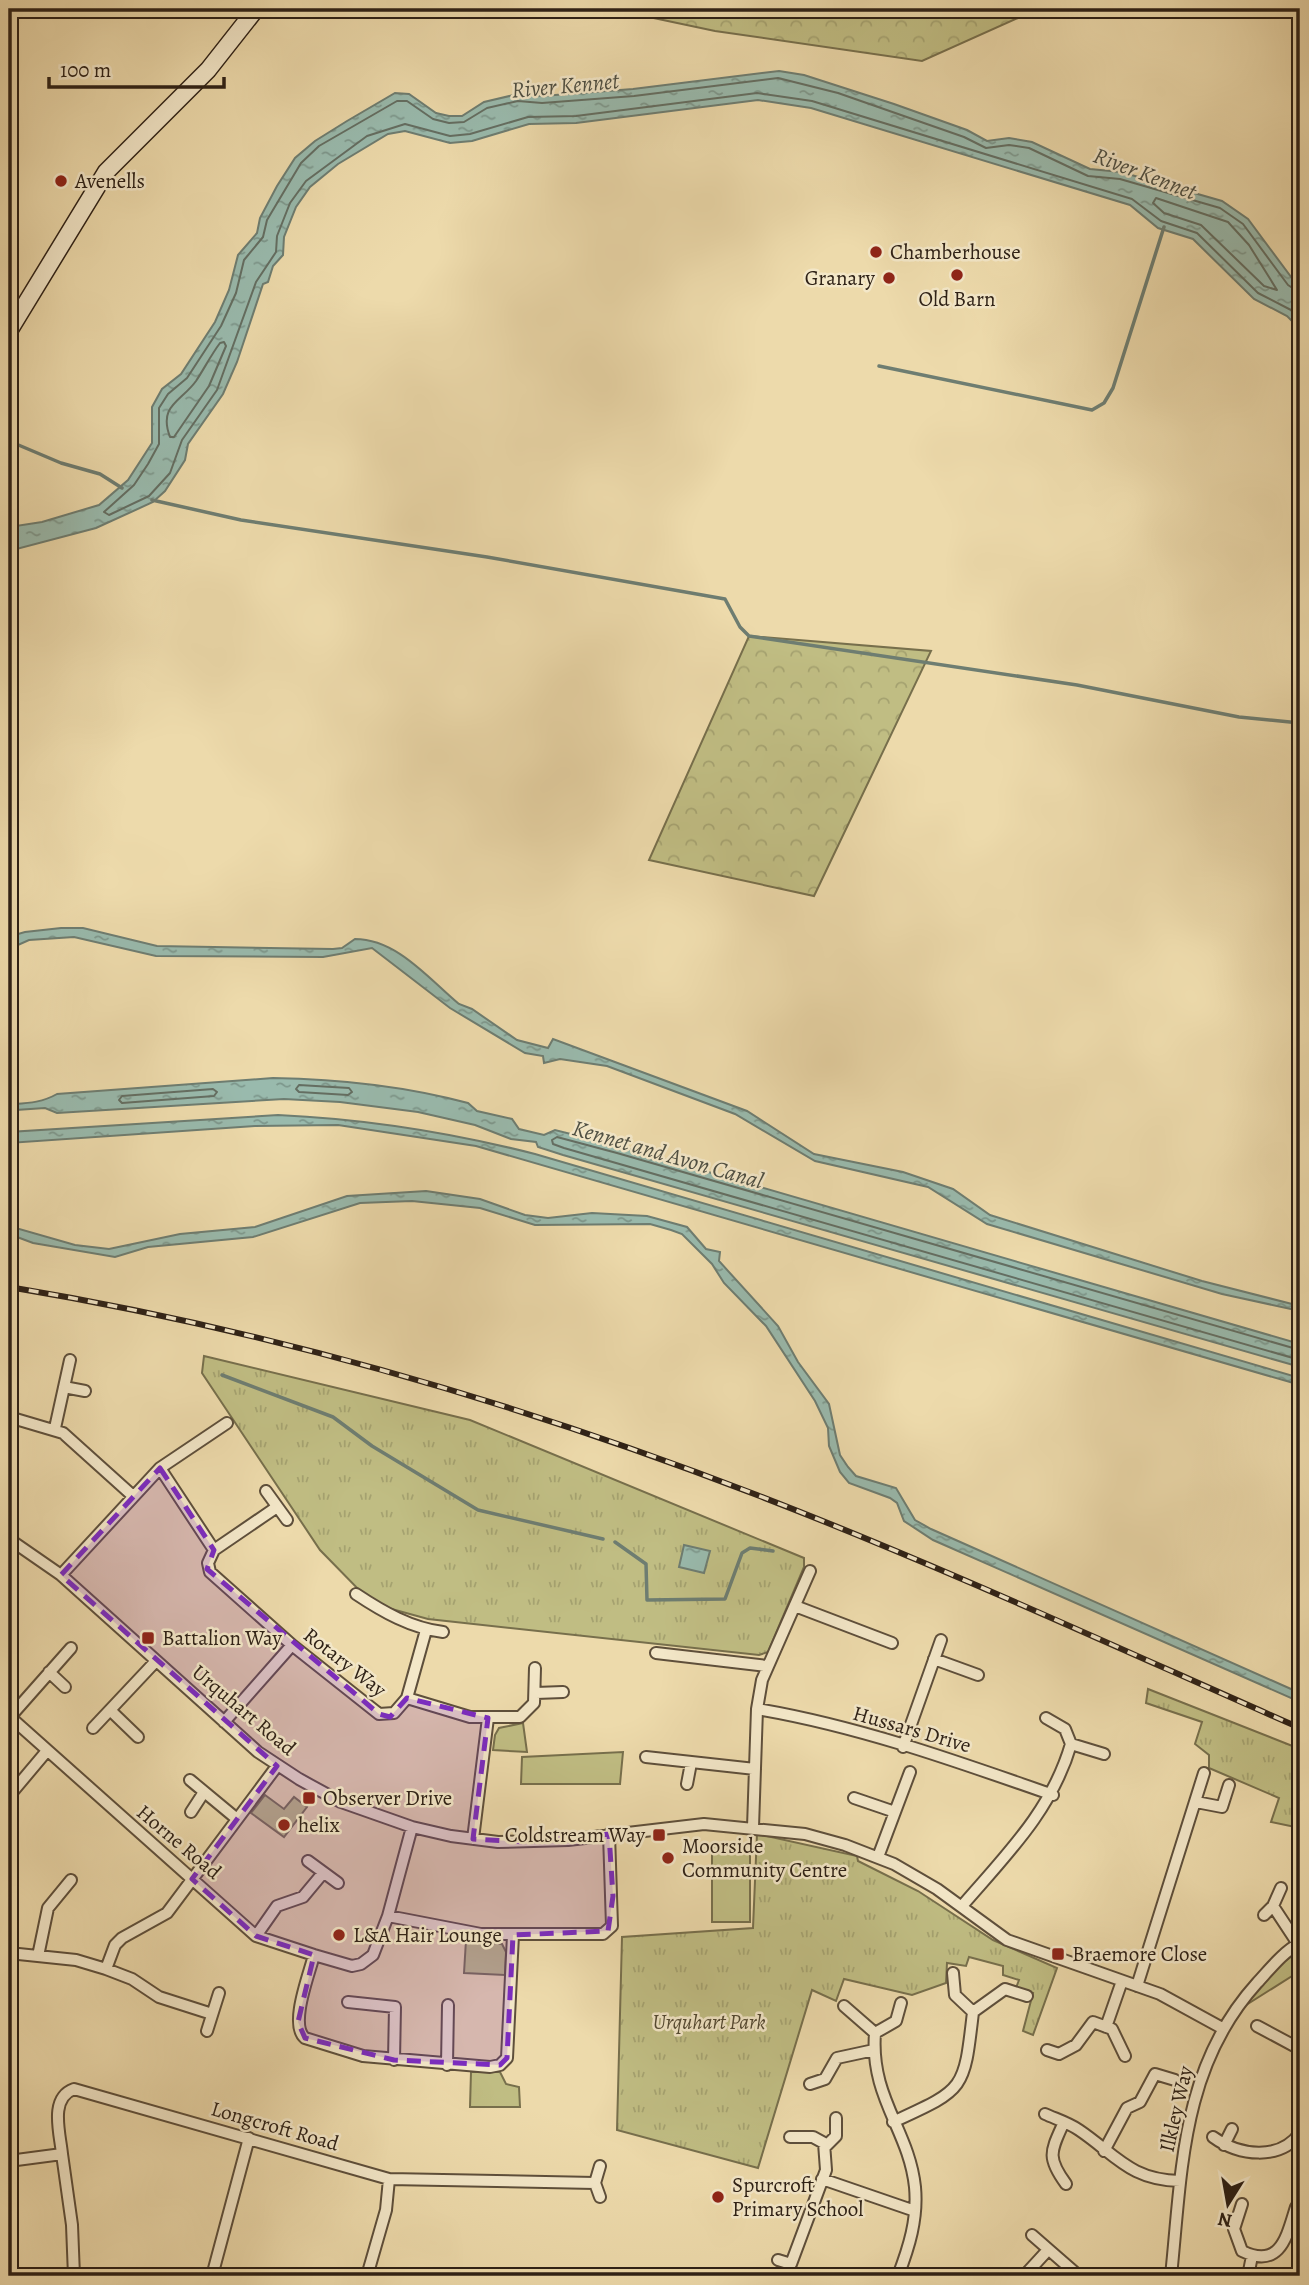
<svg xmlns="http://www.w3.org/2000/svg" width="1309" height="2285" font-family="Alegreya,serif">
  <defs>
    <pattern id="forest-crowns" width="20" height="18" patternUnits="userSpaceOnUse" patternTransform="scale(1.75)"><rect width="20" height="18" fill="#c0bd83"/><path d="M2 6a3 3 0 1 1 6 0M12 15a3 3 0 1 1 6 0" fill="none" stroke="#a5a270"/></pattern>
    <pattern id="park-tufts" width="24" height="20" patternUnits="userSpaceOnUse" patternTransform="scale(1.75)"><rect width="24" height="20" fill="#c0bd83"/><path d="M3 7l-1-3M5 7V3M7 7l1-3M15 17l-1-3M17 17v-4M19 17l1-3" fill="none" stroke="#a5a270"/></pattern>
    <pattern id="water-ripples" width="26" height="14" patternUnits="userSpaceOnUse" patternTransform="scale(1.75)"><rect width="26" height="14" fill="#99baad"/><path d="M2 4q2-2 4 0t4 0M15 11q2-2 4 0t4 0" fill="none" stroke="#7d978c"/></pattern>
  </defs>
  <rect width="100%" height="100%" fill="#eddaab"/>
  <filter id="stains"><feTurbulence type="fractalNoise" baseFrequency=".00286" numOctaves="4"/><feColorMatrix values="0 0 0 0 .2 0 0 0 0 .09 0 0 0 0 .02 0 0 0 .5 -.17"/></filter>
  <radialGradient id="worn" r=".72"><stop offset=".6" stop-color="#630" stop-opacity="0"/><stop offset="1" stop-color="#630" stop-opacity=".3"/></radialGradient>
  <!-- green -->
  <path fill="#c0bd83" stroke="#776f4c" stroke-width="2" d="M523 1723 527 1752 493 1750 495 1735 499 1728Z
    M623 1752 620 1784H521L522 1757Z
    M265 1795 284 1809 294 1797 307 1807 284 1837 251 1813Z
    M712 1847H750V1922H712Z
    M466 1940 502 1944 506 1952 505 1975 464 1973Z
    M1300 1951V1971L1243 2007 1280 1964Z
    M471 2072H500L506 2084 519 2087 520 2107H470Z"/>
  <!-- forest -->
  <path fill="url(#forest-crowns)" stroke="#776f4c" stroke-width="2" d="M611 9H1038L922 61 715 31Z
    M749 636 931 651 814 896 649 860Z"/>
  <!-- park -->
  <path fill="url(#park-tufts)" stroke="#776f4c" stroke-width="2" d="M204 1356 470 1420 804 1558V1567L768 1652 759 1655 428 1619 388 1608 362 1593 320 1550 202 1373Z
    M1148 1689 1300 1749V1828L1271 1822 1279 1798 1209 1768V1755L1195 1744 1202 1722 1146 1703Z
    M757 1834 857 1856 858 1861 918 1891 993 1940 1057 1968 1033 2035 1023 2031 1033 1993 1016 1988 1019 1980 1003 1975V1966L969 1957 966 1966 947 1963 946 1983 912 1995 844 1979 836 2001 812 1990 758 2168 617 2130 622 1937 753 1928Z"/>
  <!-- water -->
  <path fill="url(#water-ripples)" stroke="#6e7d71" stroke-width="2" d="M779 71 804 75 894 104 967 130 987 141 1009 138 1032 142 1090 169 1121 172 1222 201 1248 219 1300 289V329L1287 316 1254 299 1193 239 1158 228 1130 205 811 108 758 100 576 123 529 124 472 141 450 143 405 131 388 134 338 164 310 187 296 207 284 237 283 255 273 266 268 282 263 284 237 362 223 394 188 444 185 460 165 491 153 502 96 528 9 551V527L42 522 99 505 128 480 152 443V407L162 389 181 374 215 322 229 290 238 255 257 233 260 218 277 186 295 158 315 141 347 121 395 93 409 94 436 113 449 116H462L484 102 518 94 542 96 633 89Z
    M61 928H83L157 946 333 949 342 948 355 939C397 939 429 979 459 1004L472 1009 517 1040 548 1048 553 1039 747 1111 814 1154 903 1172 953 1189 990 1215 1202 1281 1300 1306V1311L1222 1294 987 1224 928 1187 815 1161 735 1114 607 1066 560 1059 544 1063 543 1056 525 1053 450 1008 372 948 323 957 156 956 74 937 29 940 9 949 11 936 25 932Z
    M273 1078C339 1079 404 1086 468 1103L477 1111 512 1119 519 1129 544 1135 555 1130 619 1146 1300 1344V1367L563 1155 538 1147 536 1142 511 1139 475 1125 418 1112 340 1102 284 1099 57 1113 45 1108 16 1110 9 1117V1098L15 1104C30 1103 43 1102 57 1094Z
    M278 1115C366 1119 449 1132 535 1154L1300 1378V1385L476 1146 338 1125 255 1126 9 1143V1132Z
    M426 1191 480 1199 525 1215 548 1218 592 1213 647 1216 687 1227 706 1249 720 1252 719 1261 778 1326 798 1362 829 1404 840 1455 848 1467 856 1476 896 1488 915 1520 931 1529 1300 1693V1702L933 1540 904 1521 897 1503 890 1498 849 1483 840 1472 829 1446 828 1428 815 1401 766 1326 724 1283 712 1264 682 1234 671 1230 650 1224 535 1225 480 1208 412 1201 360 1203 253 1237 148 1247 115 1257 33 1243 9 1234V1226L75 1245 109 1249 180 1234 255 1227 347 1196Z
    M684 1545 710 1551 704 1573 679 1567Z"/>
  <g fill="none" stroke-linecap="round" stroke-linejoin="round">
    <!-- shore -->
    <path stroke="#646e62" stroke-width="2" d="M1156 198 1228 222 1249 245 1277 290 1264 286 1201 225 1164 213 1153 203Z
      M1300 293 1288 285 1243 224 1220 208 1120 179 1088 176 1029 148 1009 145 986 148 964 137 838 93 778 78 634 96 542 103 518 101 487 108 464 122 449 123 433 119 407 101H397L319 146 301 163 267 220 263 237 244 260 236 293 221 326 187 378 168 394 159 408V444L148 464 134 485 104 512 109 515 149 496 170 473 182 440 217 390 256 282 276 252 277 236 290 203 306 181 367 136 405 124 450 136 470 134 528 117 576 116 757 93 812 101 1132 199 1161 221 1197 233 1258 293 1291 310 1300 321
      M220 343 224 342 226 346 209 386 174 437H170C158 405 181 402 196 381 204 369 211 355 220 343Z
      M299 1085 349 1088 352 1092 348 1095 299 1092 296 1089Z
      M213 1089 217 1092 214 1096 122 1103 119 1100 122 1096Z
      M1300 1350 617 1153 557 1137 552 1140 553 1144 564 1148 1300 1360"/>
    <!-- stream -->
    <path stroke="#6e7d71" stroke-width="3.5" d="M879 366 1092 410 1104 403 1113 388 1164 227
      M9 441 61 463 100 474 122 488
      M152 500 241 520 487 557 725 599 740 627 749 636 1077 685 1239 717 1300 723
      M222 1375 333 1417 372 1446 478 1510 603 1539
      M615 1542 646 1564 647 1600 725 1599 742 1553 750 1548 773 1551"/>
    <defs>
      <path id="street" d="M64 1387 85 1391
        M9 1417 63 1433 133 1496
        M55 1428 70 1360
        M160 1468 214 1550 208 1563 210 1572 292 1645 379 1714 394 1713 407 1698 470 1717H520L534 1703 535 1668
        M266 1491 287 1520
        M9 1539 61 1575 258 1752 299 1779 341 1802 412 1827 451 1836 498 1842 568 1840 704 1824 805 1834 845 1845 894 1864 937 1889 1007 1940 1160 1994 1222 2028
        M214 1550 277 1507
        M61 1575 160 1468 227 1423
        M356 1594C383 1612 411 1628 443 1632
        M795 1606 892 1643
        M656 1653 767 1666
        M934 1659 978 1675
        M49 1672 65 1687
        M536 1693 563 1692
        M407 1698 426 1630
        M757 1709C858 1726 956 1761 1053 1795
        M110 1710 138 1737
        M9 1716 256 1936 314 1955 352 1966 361 1964 373 1955 388 1916 412 1827
        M10 1717 71 1648
        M224 1722 292 1645
        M93 1728 156 1661
        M1071 1744 1104 1754
        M903 1747 941 1640
        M646 1757 755 1769
        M190 1780 237 1819
        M687 1784 691 1763
        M9 1796 46 1752
        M854 1798 895 1812
        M1196 1802 1222 1807 1229 1785
        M191 1812 204 1792
        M9 1820 11 1823
        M753 1827 757 1709 762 1680 810 1571
        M473 1839 488 1718
        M878 1857 910 1772
        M308 1861 338 1883
        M962 1906C1006 1855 1052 1810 1071 1744L1065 1729 1046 1718
        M1273 1906 1298 1944
        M1264 1915 1273 1906 1281 1888
        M388 1916 481 1934H603L612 1926 609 1834
        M256 1936 277 1906 303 1897 323 1873
        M9 1953 76 1960 106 1969 132 1979 159 1997 212 2014
        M314 1955C309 1975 289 2025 305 2038L363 2056 490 2067 500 2065 507 2058 513 1935
        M38 1956 48 1908 71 1880
        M106 1969 115 1945 122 1938 167 1913 277 1766
        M1137 1986 1204 1773
        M348 2002 395 2007 394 2060
        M844 2006 875 2033C870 2098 909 2130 915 2187 918 2219 909 2247 898 2276
        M973 2012 1005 1989 1027 1996
        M1257 2026 1300 2049
        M1106 2027 1122 1981
        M207 2031 219 1993
        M875 2033 896 2021 901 2003
        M1047 2050 1059 2054 1076 2045 1093 2022 1112 2029 1125 2056
        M447 2065 448 2005
        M810 2084 825 2079 837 2058 874 2050
        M1045 2114C1056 2119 1069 2123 1079 2130 1116 2155 1130 2180 1180 2181
        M893 2122C965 2089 964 2091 973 2012L955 1995 953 1973
        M1064 2122C1051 2151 1046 2157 1066 2184
        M1213 2137C1239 2156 1280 2161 1300 2133
        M1224 2145 1232 2129
        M826 2146 836 2136V2118
        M1104 2151 1127 2108 1140 2102 1155 2074 1175 2080
        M62 2154 72 2225 74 2276
        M9 2161 62 2154C60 2133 49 2098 74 2089L389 2179 595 2183
        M822 2179 915 2211
        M600 2197 595 2183 600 2166
        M1242 2204 1234 2229 1242 2251C1281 2270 1287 2235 1296 2207
        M1032 2235 1079 2276
        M778 2260 791 2264 826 2170 824 2143 813 2137H790
        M212 2276 249 2138
        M367 2276 386 2210 389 2179
        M1024 2276 1047 2251
        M1130 2276V2275
        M1171 2276C1182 2170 1181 2067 1257 1983 1270 1969 1283 1952 1300 1943
        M1248 2276 1252 2256"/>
      <path id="secondary" d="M9 331 106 172 208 70 256 9"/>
    </defs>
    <!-- street casing -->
    <use href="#street" stroke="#5e4f3b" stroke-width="14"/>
    <!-- secondary casing -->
    <use href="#secondary" stroke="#2e2116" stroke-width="19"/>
    <!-- street -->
    <use href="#street" stroke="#f3e7c8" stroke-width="10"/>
    <!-- secondary -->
    <use href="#secondary" stroke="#f3e7c8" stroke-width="16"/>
    <defs>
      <path id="rail" d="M9 1287C264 1329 516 1402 757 1495 941 1566 1120 1649 1300 1728"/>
    </defs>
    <!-- rail casing -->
    <use href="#rail" stroke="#2e2116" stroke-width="6"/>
    <!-- rail -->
    <use href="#rail" stroke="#f3e7c8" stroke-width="3.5" stroke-dasharray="10" stroke-linecap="butt"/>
  </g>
  <!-- marked area -->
  <path fill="#7b2cbf" fill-opacity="0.2" stroke="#7b2cbf" stroke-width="5" stroke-dasharray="14 9" stroke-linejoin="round" d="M160 1468 214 1550 207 1569 379 1714 390 1717 407 1698 488 1718 473 1839 529 1842 609 1834 613 1896 608 1931 513 1935 507 2058 500 2065 394 2060 305 2038 298 2022 314 1955 256 1936 192 1879 277 1766 61 1575Z"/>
  <!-- markers -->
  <g fill="#8f2418" stroke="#f3e7c8" stroke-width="2.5">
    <circle cx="61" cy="181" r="7"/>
    <circle cx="876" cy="252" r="7"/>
    <circle cx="957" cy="275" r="7"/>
    <circle cx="889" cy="278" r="7"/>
    <rect x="141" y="1631" width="14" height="14" rx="3.5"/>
    <rect x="302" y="1791" width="14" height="14" rx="3.5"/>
    <circle cx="284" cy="1825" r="7"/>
    <rect x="652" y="1828" width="14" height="14" rx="3.5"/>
    <circle cx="668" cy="1858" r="7"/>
    <circle cx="339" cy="1935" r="7"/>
    <rect x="1051" y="1947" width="14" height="14" rx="3.5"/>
    <circle cx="718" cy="2197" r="7"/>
  </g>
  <g text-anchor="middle" stroke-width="5" stroke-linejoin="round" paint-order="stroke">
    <!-- poi labels -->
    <g font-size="21" fill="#2e2116" stroke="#f3e7c8" text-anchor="start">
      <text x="75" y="188">Avenells</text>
      <text x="890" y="259">Chamberhouse</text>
      <text x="875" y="285" text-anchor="end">Granary</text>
      <text x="957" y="306" text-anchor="middle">Old Barn</text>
      <text x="162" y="1645">Battalion Way</text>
      <text x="323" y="1805">Observer Drive</text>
      <text x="298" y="1832">helix</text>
      <text x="645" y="1842" text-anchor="end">Coldstream Way</text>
      <text x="682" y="1853">Moorside<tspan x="682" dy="24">Community Centre</tspan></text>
      <text x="353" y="1942">L&amp;A Hair Lounge</text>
      <text x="1072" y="1961">Braemore Close</text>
      <text x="732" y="2192">Spurcroft<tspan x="732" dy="24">Primary School</tspan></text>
    </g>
    <!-- street labels -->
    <g font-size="21" fill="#2e2116" stroke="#f3e7c8">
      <text transform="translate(345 1662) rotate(38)" y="7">Rotary Way</text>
      <text transform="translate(244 1710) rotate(40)" y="7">Urquhart Road</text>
      <text transform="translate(912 1729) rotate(16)" y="7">Hussars Drive</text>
      <text transform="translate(179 1842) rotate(40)" y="7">Horne Road</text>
      <text transform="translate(1176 2109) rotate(-77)" y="7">Ilkley Way</text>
      <text transform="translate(275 2126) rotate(16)" y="7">Longcroft Road</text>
    </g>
    <!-- park labels -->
    <g font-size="21" font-style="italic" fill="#524831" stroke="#f3e7c8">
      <text x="709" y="2029">Urquhart Park</text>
    </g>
    <!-- water labels -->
    <g font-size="23" font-style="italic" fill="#4e4f43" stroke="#f3e7c8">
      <text transform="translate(565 85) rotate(-5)" y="8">River Kennet</text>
      <text transform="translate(1145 173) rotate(21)" y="8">River Kennet</text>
      <text transform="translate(668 1154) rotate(16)" y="8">Kennet and Avon Canal</text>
    </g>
  </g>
  <!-- margin -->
  <rect width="1309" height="2285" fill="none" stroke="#eddaab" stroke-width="35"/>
  <rect x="10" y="10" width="1288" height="2264" fill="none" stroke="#2e2116" stroke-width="3.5"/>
  <rect x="18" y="18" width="1274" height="2250" fill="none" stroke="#2e2116" stroke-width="2"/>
  <!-- north arrow -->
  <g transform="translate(1228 2204) rotate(191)" stroke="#f3e7c8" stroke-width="5" paint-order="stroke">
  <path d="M0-5L12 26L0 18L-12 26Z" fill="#2e2116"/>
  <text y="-10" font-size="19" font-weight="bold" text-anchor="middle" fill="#2e2116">N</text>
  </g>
  <!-- scale -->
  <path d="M49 77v10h175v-10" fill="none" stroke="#2e2116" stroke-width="3.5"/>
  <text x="60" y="77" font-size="21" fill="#2e2116" stroke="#f3e7c8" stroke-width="5" paint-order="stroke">100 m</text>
  <rect width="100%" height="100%" filter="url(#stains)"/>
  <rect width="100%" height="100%" fill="url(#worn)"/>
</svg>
